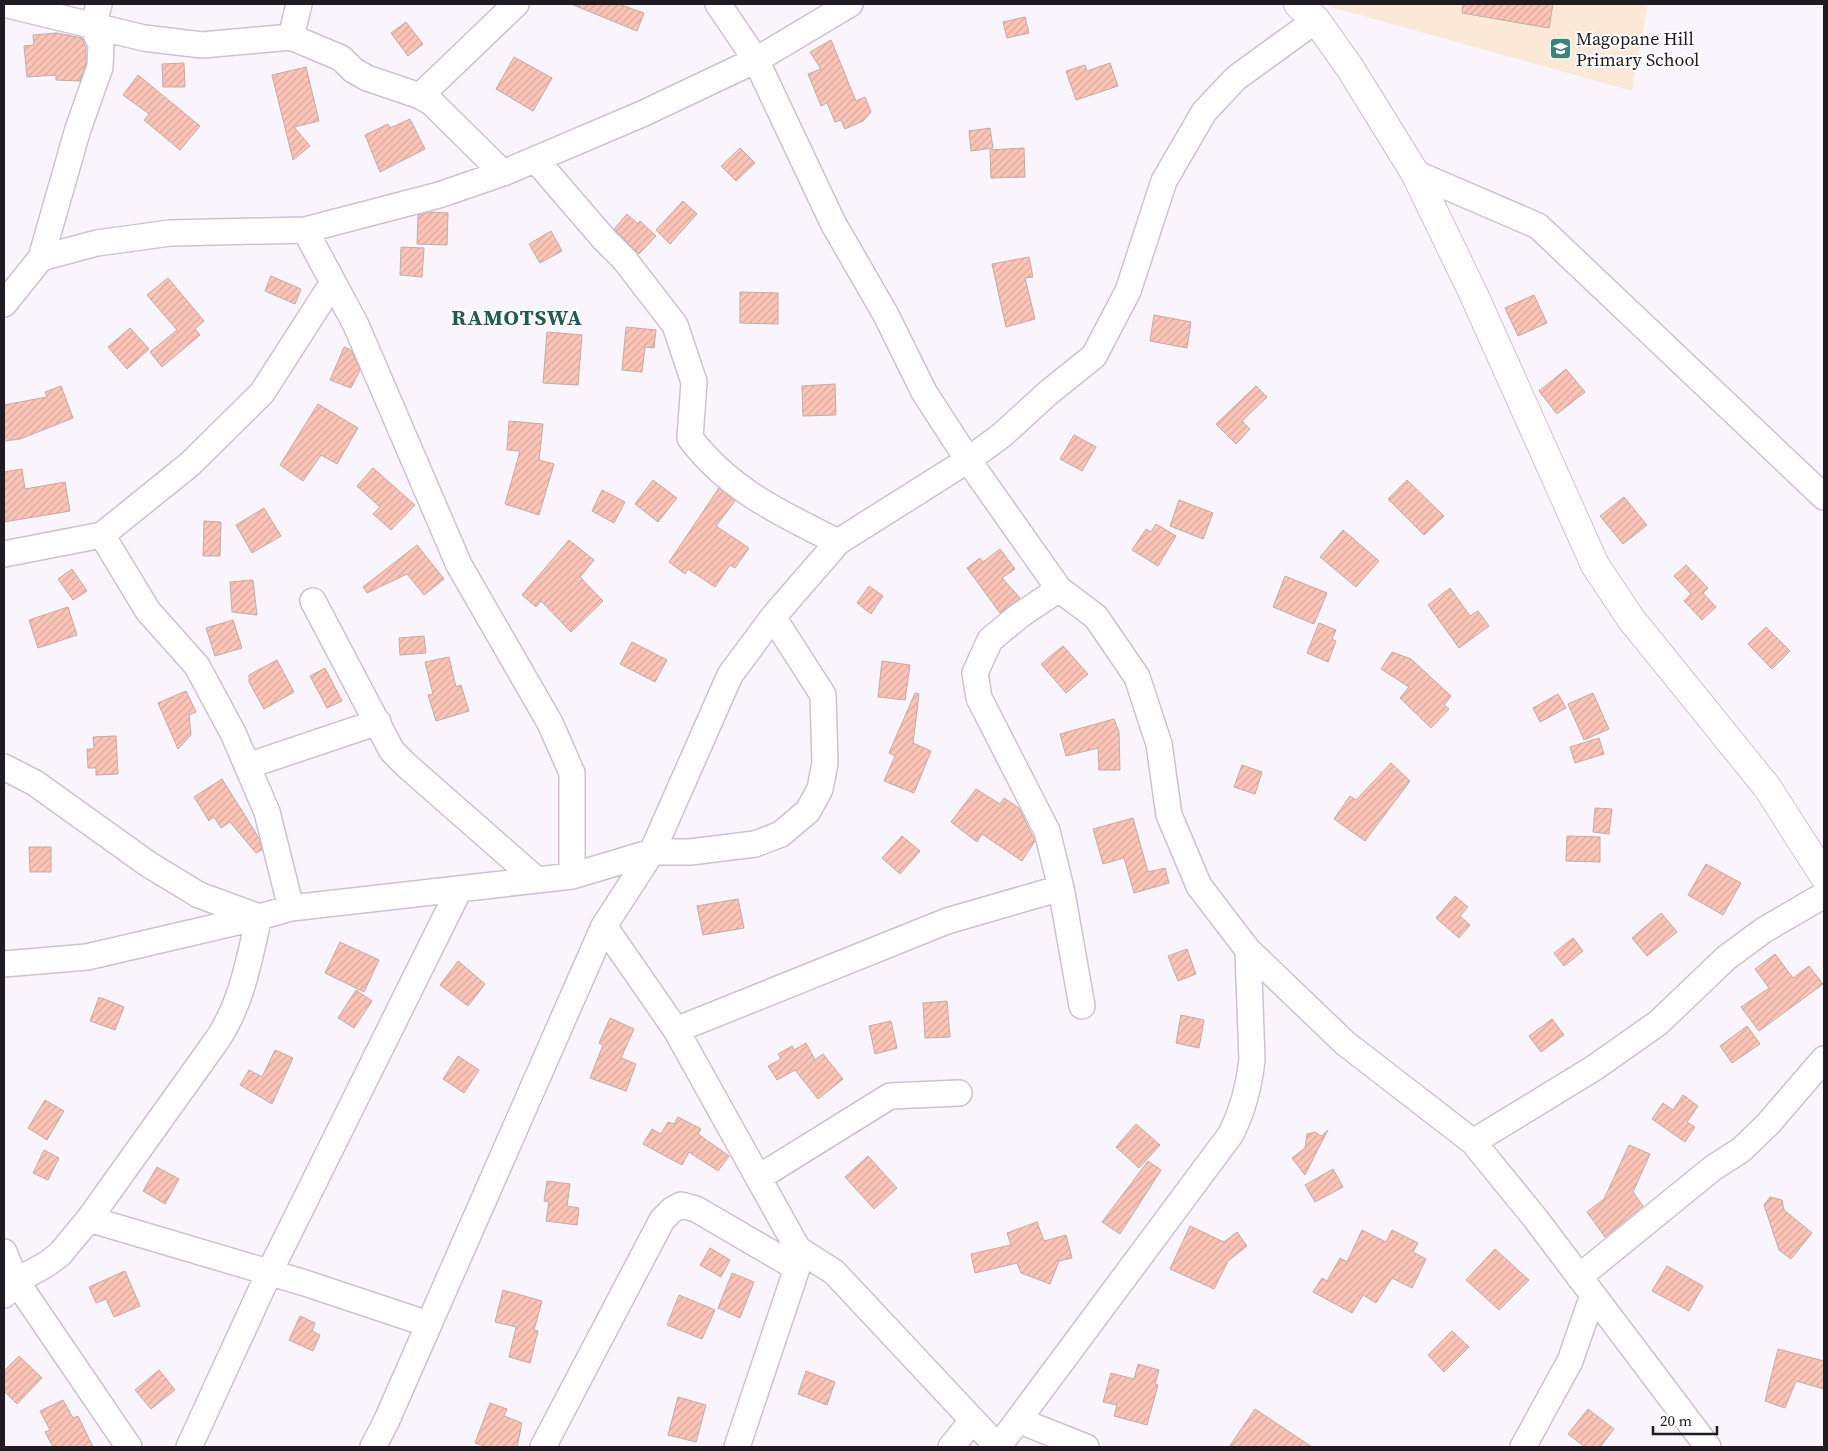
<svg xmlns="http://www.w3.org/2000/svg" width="1828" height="1451" font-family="'Source Serif 4',serif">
  <defs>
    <pattern id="building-hatch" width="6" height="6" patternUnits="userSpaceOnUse" patternTransform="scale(1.25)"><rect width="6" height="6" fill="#fcc4b7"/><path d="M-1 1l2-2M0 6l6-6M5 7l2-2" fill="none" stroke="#d8a89d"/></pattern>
  </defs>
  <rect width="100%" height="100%" fill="#faf4fc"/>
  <!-- education -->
  <path fill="#fbe9d8" d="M1329 4H1648L1632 91 1331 7Z"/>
  <!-- building -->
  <path fill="url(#building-hatch)" stroke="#c4aba5" d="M571 4H618L644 13 637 31Z
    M1463 4H1553L1549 28 1462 13Z
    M1025 17 1029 33 1007 38 1003 22Z
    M406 22 423 44 408 56 391 33Z
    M57 33 82 38 86 48V64L80 81 56 80V75L27 77 24 46 34 45 33 35Z
    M831 40 856 101 865 97 871 112 863 121 845 129 841 120 835 122 827 103 821 106 808 74 821 69 810 52Z
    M514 57 552 78 533 111 496 89Z
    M184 63 185 87H163L162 64Z
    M1110 63 1118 86 1076 100 1066 71 1085 65 1087 71Z
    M306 67 319 121 294 127 310 146 293 160 272 75Z
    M138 75 200 126 180 150 144 120 149 114 123 95Z
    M410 119 425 149 380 172 365 135 388 124 390 128Z
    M990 128 993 148 971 151 969 131Z
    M740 148 755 163 736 181 721 166Z
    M1024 148 1025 177 991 178 990 150Z
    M683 201 697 214 670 244 656 230Z
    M430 212 448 213 447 245 417 244 418 215Z
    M627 214 638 224 640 221 656 236 639 254 614 229Z
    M551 231 562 251 540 263 529 244Z
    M401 247 424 248 422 277 400 275Z
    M1029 257 1033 277 1025 278 1035 319 1006 327 992 264Z
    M271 276 301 289 295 304 265 291Z
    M168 278 204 321 195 329 200 335 162 367 150 352 177 330 147 295Z
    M740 292 778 293V324L740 323Z
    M1534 295 1547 323 1518 336 1505 308Z
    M1154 315 1191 322 1187 348 1150 341Z
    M626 327 656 330 654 348 645 347 642 372 622 370Z
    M130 328 149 349 127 369 108 347Z
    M547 332 582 335 578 385 543 383Z
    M344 347 351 350 360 370 351 388 330 380Z
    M1566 369 1585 392 1557 414 1539 391Z
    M835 384 836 415 803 416 802 386Z
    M61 386 73 418 20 439 4 441V405L47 397 45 392Z
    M1256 386 1267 397 1242 421 1250 429 1236 444 1216 424Z
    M318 404 358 428 337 464 321 455 303 481 280 465Z
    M509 421 543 424 539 460 554 464 539 515 505 504 520 451 507 450Z
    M1074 435 1096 447 1082 471 1060 459Z
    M373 468 415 505 391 530 373 514 380 507 357 486Z
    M22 469 25 489 65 482 70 511 4 522V472Z
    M653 480 677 498 658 522 635 504Z
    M1407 480 1444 516 1424 535 1388 499Z
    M719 488 735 501 716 526 749 548 735 568 730 565 715 587 688 569 685 574 669 562Z
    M602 490 625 502 614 523 592 511Z
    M1624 497 1647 525 1623 544 1600 516Z
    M1179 500 1213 513 1203 539 1170 526Z
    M264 508 281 536 252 553 236 525Z
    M204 521 221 522 220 556H203Z
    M1156 524 1176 536 1158 566 1132 550 1146 529 1151 532Z
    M1343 530 1379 561 1356 587 1320 557Z
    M569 540 594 560 580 577 603 601 571 632 541 601 536 607 522 595Z
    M417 545 444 579 424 595 407 574 367 593 363 587Z
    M1000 549 1015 569 1002 578 1020 598 1000 613 967 568 980 558 983 562Z
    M1686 565 1708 588 1703 593 1716 607 1702 620 1684 601 1691 594 1674 576Z
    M72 569 87 591 73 600 58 579Z
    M1285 576 1327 593 1314 624 1273 607Z
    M253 580 257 615 232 612 230 582Z
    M869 586 883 596 871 614 857 603Z
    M1450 588 1470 616 1478 611 1489 626 1459 648 1428 605Z
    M68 607 77 635 38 648 29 620Z
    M233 620 242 648 215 656 206 628Z
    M1319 623 1336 630 1332 639 1336 641 1328 662 1307 653Z
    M1766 627 1790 651 1772 669 1748 644Z
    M424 636 426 653 400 655 399 638Z
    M632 642 667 660 655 682 620 664Z
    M1063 646 1088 674 1066 693 1041 664Z
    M1392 652 1411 659 1451 696 1444 705 1449 709 1431 728 1400 698 1409 687 1381 669Z
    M449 657 456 687 461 685 469 711 436 721 428 695 433 694 425 662Z
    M277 660 294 692 264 709 249 682V675Z
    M882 661 910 665 905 700 878 697Z
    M325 668 342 701 327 708 310 676Z
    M186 691 196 712 189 715 191 735 178 749 158 703Z
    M915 693 919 694 913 743 931 751 914 793 884 781 895 756 889 753Z
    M1593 693 1609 729 1584 740 1568 704Z
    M1558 694 1566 708 1540 722 1533 708Z
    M1114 719 1119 732 1120 770H1099L1098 748 1066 756 1060 734Z
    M116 736 118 774 96 775V768H88L87 749H94L93 737Z
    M1599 738 1604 754 1575 763 1570 747Z
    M1391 763 1410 781 1365 841 1334 819 1350 796 1356 800Z
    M1242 765 1262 772 1255 794 1234 787Z
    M222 779 259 838 262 850 256 853 230 822 221 828 214 817 209 821 194 797Z
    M976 789 1000 804 1004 798 1019 808 1035 841 1022 861 982 834 977 842 951 822Z
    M1595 808 1612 809 1609 834 1593 832Z
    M1133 818 1148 872 1165 868 1169 883 1134 893 1124 858 1103 864 1093 829Z
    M902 836 920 851 900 874 882 858Z
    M1567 836 1600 837V862L1566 861Z
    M29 847H51V872H30Z
    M1706 864 1741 883 1723 915 1688 895Z
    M1455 896 1468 907 1460 916 1470 925 1459 938 1436 918Z
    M738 899 744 928 703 935 697 906Z
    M1661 913 1677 932 1647 956 1632 938Z
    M1573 938 1583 951 1564 966 1554 953Z
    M340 942 379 960 364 992 325 973Z
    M1187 949 1196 974 1178 981 1168 956Z
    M1775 954 1793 978 1809 966 1823 984 1759 1031 1741 1007 1769 988 1755 969Z
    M458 961 485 984 468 1006 440 985Z
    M356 990 372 1001 354 1028 338 1018Z
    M99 997 124 1007 115 1030 90 1021Z
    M947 1001 950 1037 925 1038 923 1003Z
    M1181 1015 1204 1020 1199 1048 1176 1043Z
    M610 1018 634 1029 621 1058 636 1064 626 1091 590 1078 603 1045 599 1043Z
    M1552 1019 1564 1035 1541 1052 1529 1036Z
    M891 1021 897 1048 875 1054 869 1026Z
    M1747 1026 1760 1044 1732 1063 1720 1046Z
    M806 1043 815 1060 823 1054 843 1079 818 1099 795 1070 777 1080 768 1066 781 1059 778 1054 792 1046 794 1050Z
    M275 1050 293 1058 272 1104 240 1085 249 1070 262 1077Z
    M458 1056 479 1070 464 1093 443 1079Z
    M1683 1095 1698 1106 1687 1122 1695 1127 1685 1142 1652 1119 1663 1103 1673 1110Z
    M45 1100 64 1111 47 1140 28 1128Z
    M678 1117 701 1129 698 1134 729 1156 718 1171 689 1152 682 1165 643 1144 652 1129 661 1134 668 1122 674 1124Z
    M1136 1124 1160 1145 1139 1168 1116 1147Z
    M1328 1130 1320 1145 1305 1175 1292 1158 1305 1148 1307 1134 1315 1132 1321 1136Z
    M1629 1145 1650 1154 1633 1192 1643 1206 1605 1237 1587 1212 1604 1199Z
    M44 1150 59 1158 48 1180 33 1173Z
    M868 1156 897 1188 874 1209 845 1177Z
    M1148 1161 1161 1170 1120 1234 1102 1222Z
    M157 1167 179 1179 165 1204 143 1191Z
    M1333 1169 1343 1187 1315 1202 1305 1185Z
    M547 1181 570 1184 567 1206 579 1208 577 1225 546 1221 549 1202 544 1201Z
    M1770 1197 1782 1200 1784 1210 1812 1233 1791 1259 1779 1250 1764 1205Z
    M1037 1222 1044 1241 1066 1235 1072 1258 1059 1261 1050 1284 1021 1273 1017 1263 975 1273 971 1254 1011 1245 1007 1233Z
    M1190 1226 1224 1242 1237 1232 1247 1246 1228 1261 1214 1289 1170 1269Z
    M1362 1230 1386 1242 1392 1230 1418 1243 1413 1252 1426 1259 1412 1288 1392 1278 1376 1303 1363 1295 1352 1313 1313 1292 1322 1278 1327 1281 1340 1258 1347 1262Z
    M710 1248 730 1260 721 1277 700 1265Z
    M1495 1249 1529 1280 1499 1310 1466 1280Z
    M1667 1266 1703 1286 1689 1311 1652 1291Z
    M125 1271 140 1306 114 1317 106 1299 96 1303 89 1287Z
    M732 1273 754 1282 740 1318 718 1308Z
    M503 1290 542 1301 534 1330 538 1331 530 1363 509 1357 516 1327 495 1322Z
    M679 1295 715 1310 702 1339 667 1325Z
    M300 1316 315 1323 312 1331 320 1335 313 1351 289 1340Z
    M1452 1331 1469 1347 1444 1372 1428 1355Z
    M1778 1349 1824 1361V1389L1796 1381 1785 1408 1765 1401Z
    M19 1356 42 1378 17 1404 4 1391V1371Z
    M1138 1364 1159 1370 1155 1384 1158 1385 1147 1425 1114 1416 1117 1405 1103 1402 1111 1373 1134 1379Z
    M159 1370 175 1390 151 1409 135 1390Z
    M806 1371 835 1382 827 1405 798 1394Z
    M678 1397 706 1405 696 1442 668 1435Z
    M63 1400 73 1418 78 1416 93 1447H53L45 1432 50 1430 40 1411Z
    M490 1403 507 1409 504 1416 522 1423 517 1447H487L475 1443Z
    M1255 1409 1312 1447H1229Z
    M1588 1409 1614 1429 1600 1447H1585L1568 1434Z"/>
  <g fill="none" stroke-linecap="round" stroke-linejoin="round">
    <defs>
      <path id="street" d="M4 4 144 38 202 45 291 37
        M299 4 291 37 341 58 353 70 367 78 420 96 432 103 503 173
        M718 4 756 60 833 223 886 315 924 392 968 460 1059 589 1096 617 1137 677 1159 744 1169 815 1199 886 1248 950 1345 1043 1473 1142 1535 1218 1708 1447
        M420 96 516 4
        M536 160 604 239 624 259 675 325 694 382 690 438C729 490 782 514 838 542
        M1415 173 1538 226 1824 497
        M305 230 356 325 459 565 550 723 572 773V876
        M41 258 78 129 100 67 101 45 93 27 99 4
        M4 304 41 258 97 243 170 233 305 230 439 195 503 173 642 114 756 60 850 4
        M102 535 148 611 197 666 233 733 267 812 291 908
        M4 554 102 535 190 464 262 393 332 284
        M1059 589 1019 616 990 640 975 673 979 698 1047 831 1061 888 1082 1006
        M313 601 392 751 406 765 537 880
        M247 766 378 722
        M4 767 35 783 148 864 199 895 259 917 291 908 572 876 652 852H690L755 844 781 834 808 811 820 789 825 763 823 695 773 617
        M604 926 676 1030 798 1249 834 1272 998 1447
        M4 964 87 957 259 917C249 960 242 1003 217 1040L89 1219 60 1254 47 1264 16 1281 4 1295
        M676 1030 947 921 1061 888
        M1473 1142 1594 1068 1658 1023 1726 958 1764 930 1824 895
        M758 1178 890 1096 959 1093
        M89 1219 305 1283 428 1324
        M4 1252 16 1281 129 1447
        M1579 1277 1713 1168 1741 1150 1768 1124 1824 1059
        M1018 1420 1086 1447
        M189 1447 269 1273 459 890
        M373 1447 386 1422 604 926 652 852 730 675 773 617 838 542 968 460 1002 435 1048 393 1094 356 1128 291 1164 181 1204 112 1236 78 1316 20
        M543 1447 662 1220 672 1210 681 1205 696 1209 797 1268
        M737 1447 797 1268 798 1252
        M951 1447 973 1420
        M998 1447 1231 1134C1243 1110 1249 1087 1252 1060L1248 950
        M1523 1447 1570 1361 1593 1295"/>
      <path id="secondary" d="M1298 4 1316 20 1350 68 1415 173 1474 295 1595 565 1631 619 1767 787 1824 876"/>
    </defs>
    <!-- street casing -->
    <use href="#street" stroke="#cec1d4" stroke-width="28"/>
    <!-- secondary casing -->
    <use href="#secondary" stroke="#cec1d4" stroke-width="30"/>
    <!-- street -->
    <use href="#street" stroke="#fff" stroke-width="25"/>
    <!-- secondary -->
    <use href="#secondary" stroke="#fff" stroke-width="28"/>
  </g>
  <!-- icons -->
  <defs>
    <symbol id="school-square" viewBox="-11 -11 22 22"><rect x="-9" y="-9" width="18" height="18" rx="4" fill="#3d837b" stroke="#fff"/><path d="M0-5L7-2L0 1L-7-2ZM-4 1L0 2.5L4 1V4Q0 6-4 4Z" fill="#fff"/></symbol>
  </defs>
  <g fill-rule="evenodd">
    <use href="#school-square" x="1548" y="36" width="25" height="25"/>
  </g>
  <g text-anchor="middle" stroke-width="4" stroke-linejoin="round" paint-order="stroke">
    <!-- poi labels -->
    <g font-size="18" fill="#201b22" stroke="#fff" text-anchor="start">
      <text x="1576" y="45">Magopane Hill<tspan x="1576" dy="21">Primary School</tspan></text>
    </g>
    <!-- district labels -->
    <g font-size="22" font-weight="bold" letter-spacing="1" fill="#225b55" stroke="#fff">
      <text x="517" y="325">RAMOTSWA</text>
    </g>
  </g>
  <!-- border -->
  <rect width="1828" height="1451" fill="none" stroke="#201b22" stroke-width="10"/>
  <!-- scale -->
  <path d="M1653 1426v8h64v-8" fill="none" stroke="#201b22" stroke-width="2.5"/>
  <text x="1660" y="1426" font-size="15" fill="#201b22" stroke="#ffffff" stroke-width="4" paint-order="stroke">20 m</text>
</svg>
